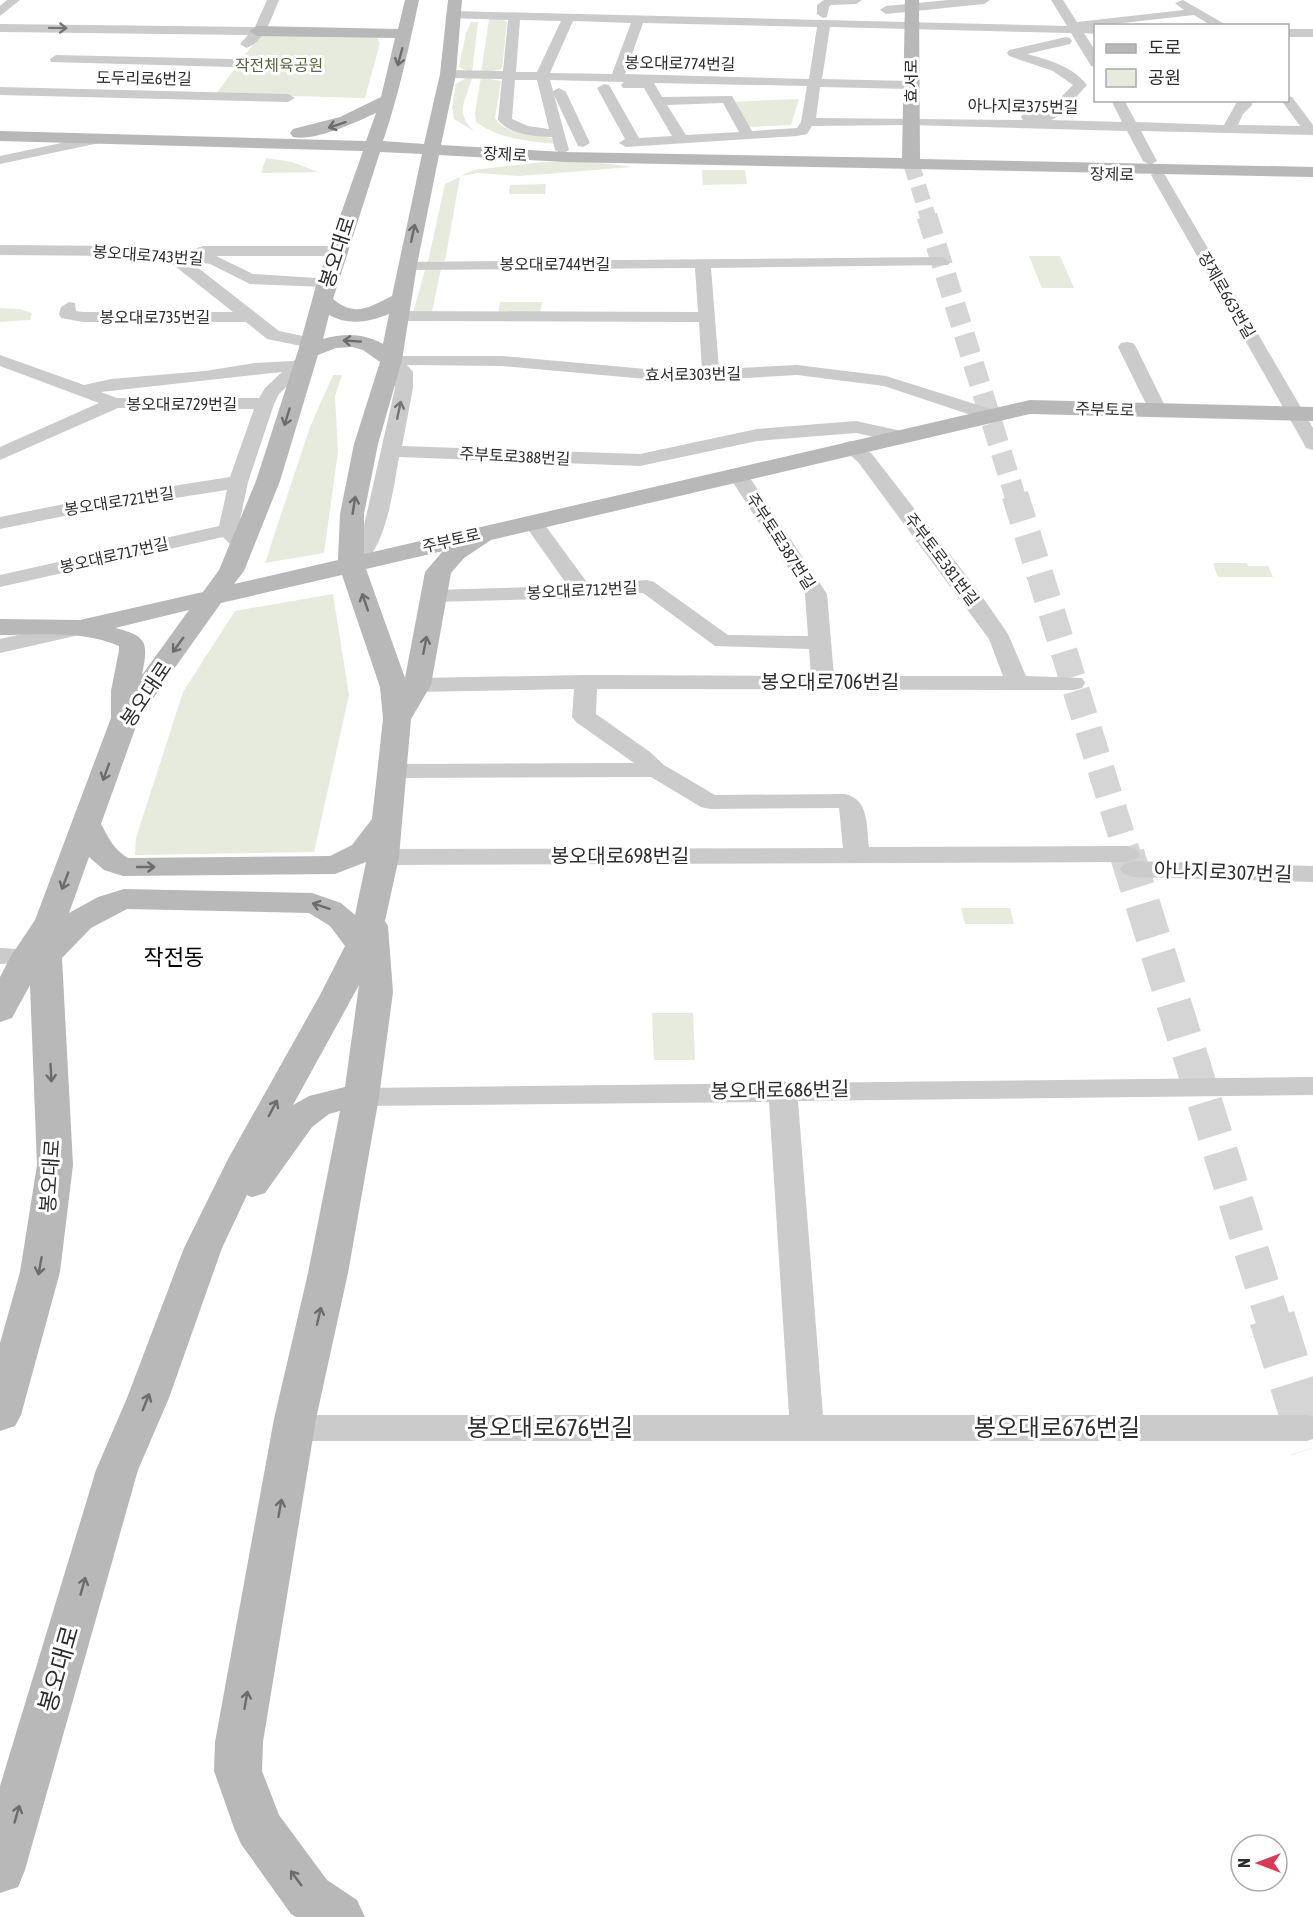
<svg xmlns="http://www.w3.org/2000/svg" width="1313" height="1917" font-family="'Asap Condensed','Noto Sans KR',sans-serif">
  <rect width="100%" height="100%" fill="#fff"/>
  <!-- green -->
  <path fill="#e6ebdd" d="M489 19H502L507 22 502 69 481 73Z
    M471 22H478L472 73 459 67 466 33Z
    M260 35 376 37 380 43 365 98 216 94Z
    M481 77 501 81 495 118C507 137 534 131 553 139L555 144C526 141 500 139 476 122L475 113Z
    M466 78H472C465 103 454 112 475 132L454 119 452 107 456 84Z
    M799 99 791 125 748 127 730 102Z
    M266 158 292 162 318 172 261 173Z
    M543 162H594L633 167 520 176 477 173 461 176 473 170Z
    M702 170H745L747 184 703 185Z
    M460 177 445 261 428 262 445 184Z
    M546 184 545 194H509L510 185Z
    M1029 256H1060L1074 288H1042Z
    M441 269 432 312 413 313 425 270Z
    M500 302H542L540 314H498Z
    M0 308 20 309 32 313 30 320 0 322Z
    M333 375H342L335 396 338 452 324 553 265 563 310 427Z
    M1213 563H1247L1248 566H1268L1273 577H1218Z
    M333 594 349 695 314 852 135 855 136 838 183 692 235 611Z
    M961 908H1010L1014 924H965Z
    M652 1013H693L695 1060H654Z"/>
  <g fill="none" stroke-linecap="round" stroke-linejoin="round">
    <!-- secondary-tunnel-far4 -->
    <path stroke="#d5d5d5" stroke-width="16" stroke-dasharray="16 8" stroke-linecap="butt" d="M911 163 928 217"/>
    <!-- secondary-tunnel-far3 -->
    <path stroke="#d5d5d5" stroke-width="21" stroke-dasharray="21 10" stroke-linecap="butt" d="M927 216 1015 496"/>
    <!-- secondary-tunnel-far2 -->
    <path stroke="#d5d5d5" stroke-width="27" stroke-dasharray="27 14" stroke-linecap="butt" d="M1015 495 1128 856"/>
    <!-- secondary-tunnel-far1 -->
    <path stroke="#d5d5d5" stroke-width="35" stroke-dasharray="35 17" stroke-linecap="butt" d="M1127 854 1273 1320"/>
    <!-- secondary-tunnel -->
    <path stroke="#d5d5d5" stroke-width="46" stroke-dasharray="46 22" stroke-linecap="butt" d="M1272 1318 1313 1448"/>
    <!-- street -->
    <path fill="#cbcbcb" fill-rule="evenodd" d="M7 0H20L0 16V6Z
      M267 0H279C272 16 265 42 246 48L240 44 248 35 0 32V24L255 27Z
      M824 0H862L856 4 831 5 829 7 827 17 823 18 817 14V5Z
      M949 0H990L984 4 886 14 880 10 886 6Z
      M1051 0H1063L1077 22 1184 10 1175 3 1183 0 1228 26H1212L1194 15 1096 26V34L1084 33 1096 52V67L1091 66 1071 33 830 27 822 79 911 81 918 85 911 89 820 87 816 118 1023 120 1021 117 1023 114 1045 113 1073 85 1053 71 1009 56 1007 53 1009 50 1066 37 1070 38 1072 41 1070 44 1027 54C1049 60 1072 66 1087 85L1059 116 1051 120 1122 122 1111 100H1124L1136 122 1224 125 1238 100H1252V105L1243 114 1238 125 1300 126 1281 100H1288V96L1292 97 1313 125V135L1141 131 1157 161 1150 165 1143 161 1127 131 911 125 812 126 807 134 797 136 626 147 619 143 625 139 597 88 604 84 609 85 639 138 672 136 644 88H623L621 85 624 82 550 80 553 91 559 88 566 92 590 143 583 147 578 146 554 95 569 150 562 154 555 150 552 137C533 136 511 135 498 120L502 79 448 78 441 74 448 70 503 71 508 20 449 18V12L453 11 1067 26ZM520 20 561 21 537 72H516ZM573 21 631 23 612 74 550 73ZM643 23 817 27 809 79 625 74ZM515 80H537L549 129 528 126 512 119ZM654 83 807 86 801 122 797 128 752 131 732 96 662 97ZM723 103 739 132 686 135 667 105Z
      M1288 29H1313V37H1288Z
      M56 55 232 59 238 63 232 67 51 62 50 59Z
      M0 87 288 94 295 98 288 102 0 95Z
      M99 135 104 136 106 139 104 142 0 164V156Z
      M1158 171 1165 175 1313 428V450L1306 448 1304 444 1151 175Z
      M0 245 122 246 196 252 197 248 203 246H337L345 251 337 256H216L253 274 333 279 335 282 333 285 327 287 250 284 210 264 188 260 279 331 317 339 320 343 317 347 311 348 267 339 246 322H83L61 318 59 314 61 307 69 302 75 303 76 311 83 312H233L166 259 122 256 0 255Z
      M942 257 950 262 948 265 711 268 719 369 797 365 886 376 997 411 999 415 997 419H983L884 386 797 375 679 382 502 366 407 365 413 372V388L402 446 640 454 757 429 856 421 906 432 908 436 906 440 899 442 856 433 757 441 640 466 399 457C394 483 384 577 344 567L341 563 361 539 395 388V373L382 360 385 356H502L679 372 702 370 699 322 397 321 389 316 397 311 698 312 695 268 407 270 401 268 399 265 401 262Z
      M1127 342 1133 343 1136 347 1167 410 1164 414H1152L1149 410 1118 347 1121 343Z
      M0 355 84 385 111 379 205 371 255 363 293 361 302 357 308 358 311 362 308 366 279 394 274 404 248 482 238 529 249 542 246 546H232L223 537 0 587V575L219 526 227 490 84 512 0 529V517L84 500 230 477 254 409 118 408 0 460V447L99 403 0 366ZM282 372 265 388 259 398H117L101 392Z
      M850 441 857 443 872 454 979 592 1008 634 1026 676 1082 678 1085 683 1082 688 1074 690 597 689 596 714 650 752 664 765 715 795 845 794C870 800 866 826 869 847L1127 846 1136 849 1140 854 1136 859 1127 862 383 865 374 862 370 857 374 852 383 849 843 848 839 808 710 809 701 807 651 777 391 778 383 776 379 771 383 766 391 764 634 763 576 722 572 717 574 689 417 692 409 690 406 685 409 680 417 678 586 675 811 676 809 649 715 646 643 593 583 598 434 602 426 601 423 596 426 591 434 590 568 586 522 521 525 517H539L589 585 647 580 654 582 728 635 808 636 805 594 727 473 730 469H744L827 594 834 676H1003L989 639 858 462 841 447 843 443Z
      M80 621 88 623 91 628 88 633 0 653V639Z
      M1133 861 1313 866V882L1133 877 1124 874 1120 869 1124 864Z
      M0 948 37 950 40 956 37 962 0 964Z
      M1313 1077V1095L798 1101 823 1415H1307L1313 1417V1439L1307 1441H294L282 1437 277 1428 282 1419 294 1415H789L769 1102 361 1106 351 1104 346 1097 351 1090 361 1088 775 1083 783 1081 791 1083Z"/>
    <!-- secondary -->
    <path fill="#b8b8b8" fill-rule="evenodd" d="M405 0H419C409 47 399 94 383 141L424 144 440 74 448 0H462L456 74 441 145 564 152 902 158 905 0H919L920 159 1313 167V177L564 162 439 155 417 265 402 360 378 444 364 514V554L1030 400 1313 407V421L1030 414 491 540 464 558 451 573 431 685 411 719 399 857 385 921 388 926 393 992 379 1097 348 1273 316 1419 263 1742 262 1771 279 1815 327 1880 357 1900 365 1917H296L291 1914 241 1844 234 1828 214 1771 215 1742 274 1419 308 1273 340 1111 329 1114 312 1127 265 1193 252 1197 247 1195 222 1248 169 1398 138 1470 25 1870 18 1887 0 1893V1786L96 1470 127 1398 184 1248 228 1159 320 995 345 946 330 926 309 913 127 909 91 928 62 958 73 1165 60 1272 21 1415 15 1426 0 1431V1343L20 1272 37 1165 30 985 12 1018 0 1022V977L11 956 35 920 111 718V691L119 650V646C83 630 39 635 0 635V619L80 620 203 592 219 570 256 481 298 351 317 282 363 151 0 141V131L366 141 376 113C357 122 313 142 293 137L290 133 293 129 340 117 381 97 395 38 257 36 249 31 257 26 398 29ZM380 152 422 154 392 296C368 308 355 317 333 299ZM389 314 383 344C364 333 344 333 323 339L329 315C349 326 369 322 389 314ZM352 347 363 350 380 362 354 444 340 514 338 560 234 584 244 571 280 481 318 355 336 348ZM443 551 425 572 405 678 366 569ZM342 575 380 687 383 719 372 819 352 845 330 856 128 858C113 849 109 838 101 824L139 718 221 603ZM189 610 142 675C148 644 149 636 115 628ZM89 857 104 870 123 876 335 874 366 862 355 915 341 903 312 893 124 889 98 897 69 913ZM359 985 345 1087 309 1096 293 1105Z"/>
  </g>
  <!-- one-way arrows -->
  <defs><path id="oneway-shaft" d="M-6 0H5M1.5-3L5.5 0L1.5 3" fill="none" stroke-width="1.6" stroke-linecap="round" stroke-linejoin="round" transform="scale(1.5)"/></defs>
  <g stroke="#757575">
    <use href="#oneway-shaft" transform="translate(58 28) rotate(1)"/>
    <use href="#oneway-shaft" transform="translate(399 410) rotate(-78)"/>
  </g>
  <g stroke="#6c6c6c">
    <use href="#oneway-shaft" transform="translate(400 57) rotate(105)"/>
    <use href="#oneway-shaft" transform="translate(337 125) rotate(162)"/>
    <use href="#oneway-shaft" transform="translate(413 233) rotate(-78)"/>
    <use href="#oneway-shaft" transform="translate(352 341) rotate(-176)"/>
    <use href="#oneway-shaft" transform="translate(287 417) rotate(107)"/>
    <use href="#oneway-shaft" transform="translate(354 505) rotate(-81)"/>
    <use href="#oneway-shaft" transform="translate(365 602) rotate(-109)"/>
    <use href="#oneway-shaft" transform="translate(178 645) rotate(126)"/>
    <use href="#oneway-shaft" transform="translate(425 645) rotate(-79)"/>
    <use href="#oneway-shaft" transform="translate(106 772) rotate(110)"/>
    <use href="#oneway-shaft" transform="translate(146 867)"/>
    <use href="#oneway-shaft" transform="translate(65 881) rotate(111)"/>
    <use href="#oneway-shaft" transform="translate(321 906) rotate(-162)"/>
    <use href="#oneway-shaft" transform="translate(51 1073) rotate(87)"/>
    <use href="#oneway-shaft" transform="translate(273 1108) rotate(-62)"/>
    <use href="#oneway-shaft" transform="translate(40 1266) rotate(100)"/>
    <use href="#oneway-shaft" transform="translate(319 1316) rotate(-77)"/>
    <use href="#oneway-shaft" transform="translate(146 1402) rotate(-68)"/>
    <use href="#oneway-shaft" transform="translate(280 1508) rotate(-80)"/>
    <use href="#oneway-shaft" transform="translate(83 1586) rotate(-74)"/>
    <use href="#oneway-shaft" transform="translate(246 1700) rotate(-80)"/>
    <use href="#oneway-shaft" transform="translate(17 1814) rotate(-74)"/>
    <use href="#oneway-shaft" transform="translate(296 1878) rotate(-126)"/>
  </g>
  <g text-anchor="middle" stroke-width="6" stroke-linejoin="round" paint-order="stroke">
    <!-- far-street labels -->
    <g font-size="16" fill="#2e2e2e" stroke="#fff">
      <text transform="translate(680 63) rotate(1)" y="6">봉오대로774번길</text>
      <text transform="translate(144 78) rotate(1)" y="6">도두리로6번길</text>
      <text transform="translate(911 81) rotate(-90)" y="6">효서로</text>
      <text transform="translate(1023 106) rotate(1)" y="6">아나지로375번길</text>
      <text transform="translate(505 154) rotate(3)" y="6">장제로</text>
      <text transform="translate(1112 174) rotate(1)" y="6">장제로</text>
      <text transform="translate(148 255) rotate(4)" y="6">봉오대로743번길</text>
      <text x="555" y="270">봉오대로744번길</text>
      <text transform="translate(1227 295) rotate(60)" y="6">장제로663번길</text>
      <text x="155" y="323">봉오대로735번길</text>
      <text transform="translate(693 374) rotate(-1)" y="6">효서로303번길</text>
      <text x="182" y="410">봉오대로729번길</text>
      <text transform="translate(1105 409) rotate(2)" y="6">주부토로</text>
      <text transform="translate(515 456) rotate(3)" y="6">주부토로388번길</text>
      <text transform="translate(119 501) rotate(-9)" y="6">봉오대로721번길</text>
      <text transform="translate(451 540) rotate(-13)" y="6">주부토로</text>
      <text transform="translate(781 541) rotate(57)" y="6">주부토로387번길</text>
      <text transform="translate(114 555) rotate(-13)" y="6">봉오대로717번길</text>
      <text transform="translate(942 559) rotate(53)" y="6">주부토로381번길</text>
      <text transform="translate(582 590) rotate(-3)" y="6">봉오대로712번길</text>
    </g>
    <!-- far-park labels -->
    <g font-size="16" fill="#55673e" stroke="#fff">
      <text x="279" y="71">작전체육공원</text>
    </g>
    <!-- street labels -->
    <g font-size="20" fill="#2e2e2e" stroke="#fff">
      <text transform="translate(337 252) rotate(-72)" y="7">봉오대로</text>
      <text x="830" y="689">봉오대로706번길</text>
      <text transform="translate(146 694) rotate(-56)" y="7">봉오대로</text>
      <text x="620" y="863">봉오대로698번길</text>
      <text transform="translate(1223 872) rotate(2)" y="7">아나지로307번길</text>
      <text transform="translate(780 1090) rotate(-1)" y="7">봉오대로686번길</text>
      <text transform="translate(50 1176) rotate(-86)" y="7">봉오대로</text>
    </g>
    <!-- quarter labels -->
    <g font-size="22" fill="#000" stroke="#fff">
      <text x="174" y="965">작전동</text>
    </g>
    <!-- near-street labels -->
    <g font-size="24" fill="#2e2e2e" stroke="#fff">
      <text x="550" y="1436">봉오대로676번길</text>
      <text x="1057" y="1436">봉오대로676번길</text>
      <text transform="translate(59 1669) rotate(-74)" y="8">봉오대로</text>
    </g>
  </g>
  <!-- legend -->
  <rect x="1094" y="24" width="195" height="78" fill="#ffffff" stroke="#ababab" stroke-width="1.5"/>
  <rect x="1106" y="44" width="30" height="9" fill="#b8b8b8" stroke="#ababab" stroke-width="1.5"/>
  <text x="1148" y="54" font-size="18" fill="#2e2e2e">도로</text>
  <rect x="1106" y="69" width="30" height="18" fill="#e6ebdd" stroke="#ababab" stroke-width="1.5"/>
  <text x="1148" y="84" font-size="18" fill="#2e2e2e">공원</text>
  <!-- north arrow -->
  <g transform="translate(1259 1863) rotate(270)"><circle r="28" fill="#ffffff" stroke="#ababab" stroke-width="1.5"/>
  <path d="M0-4.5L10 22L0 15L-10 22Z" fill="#db3a56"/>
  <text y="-9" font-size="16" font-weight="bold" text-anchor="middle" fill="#2e2e2e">N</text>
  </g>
</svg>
